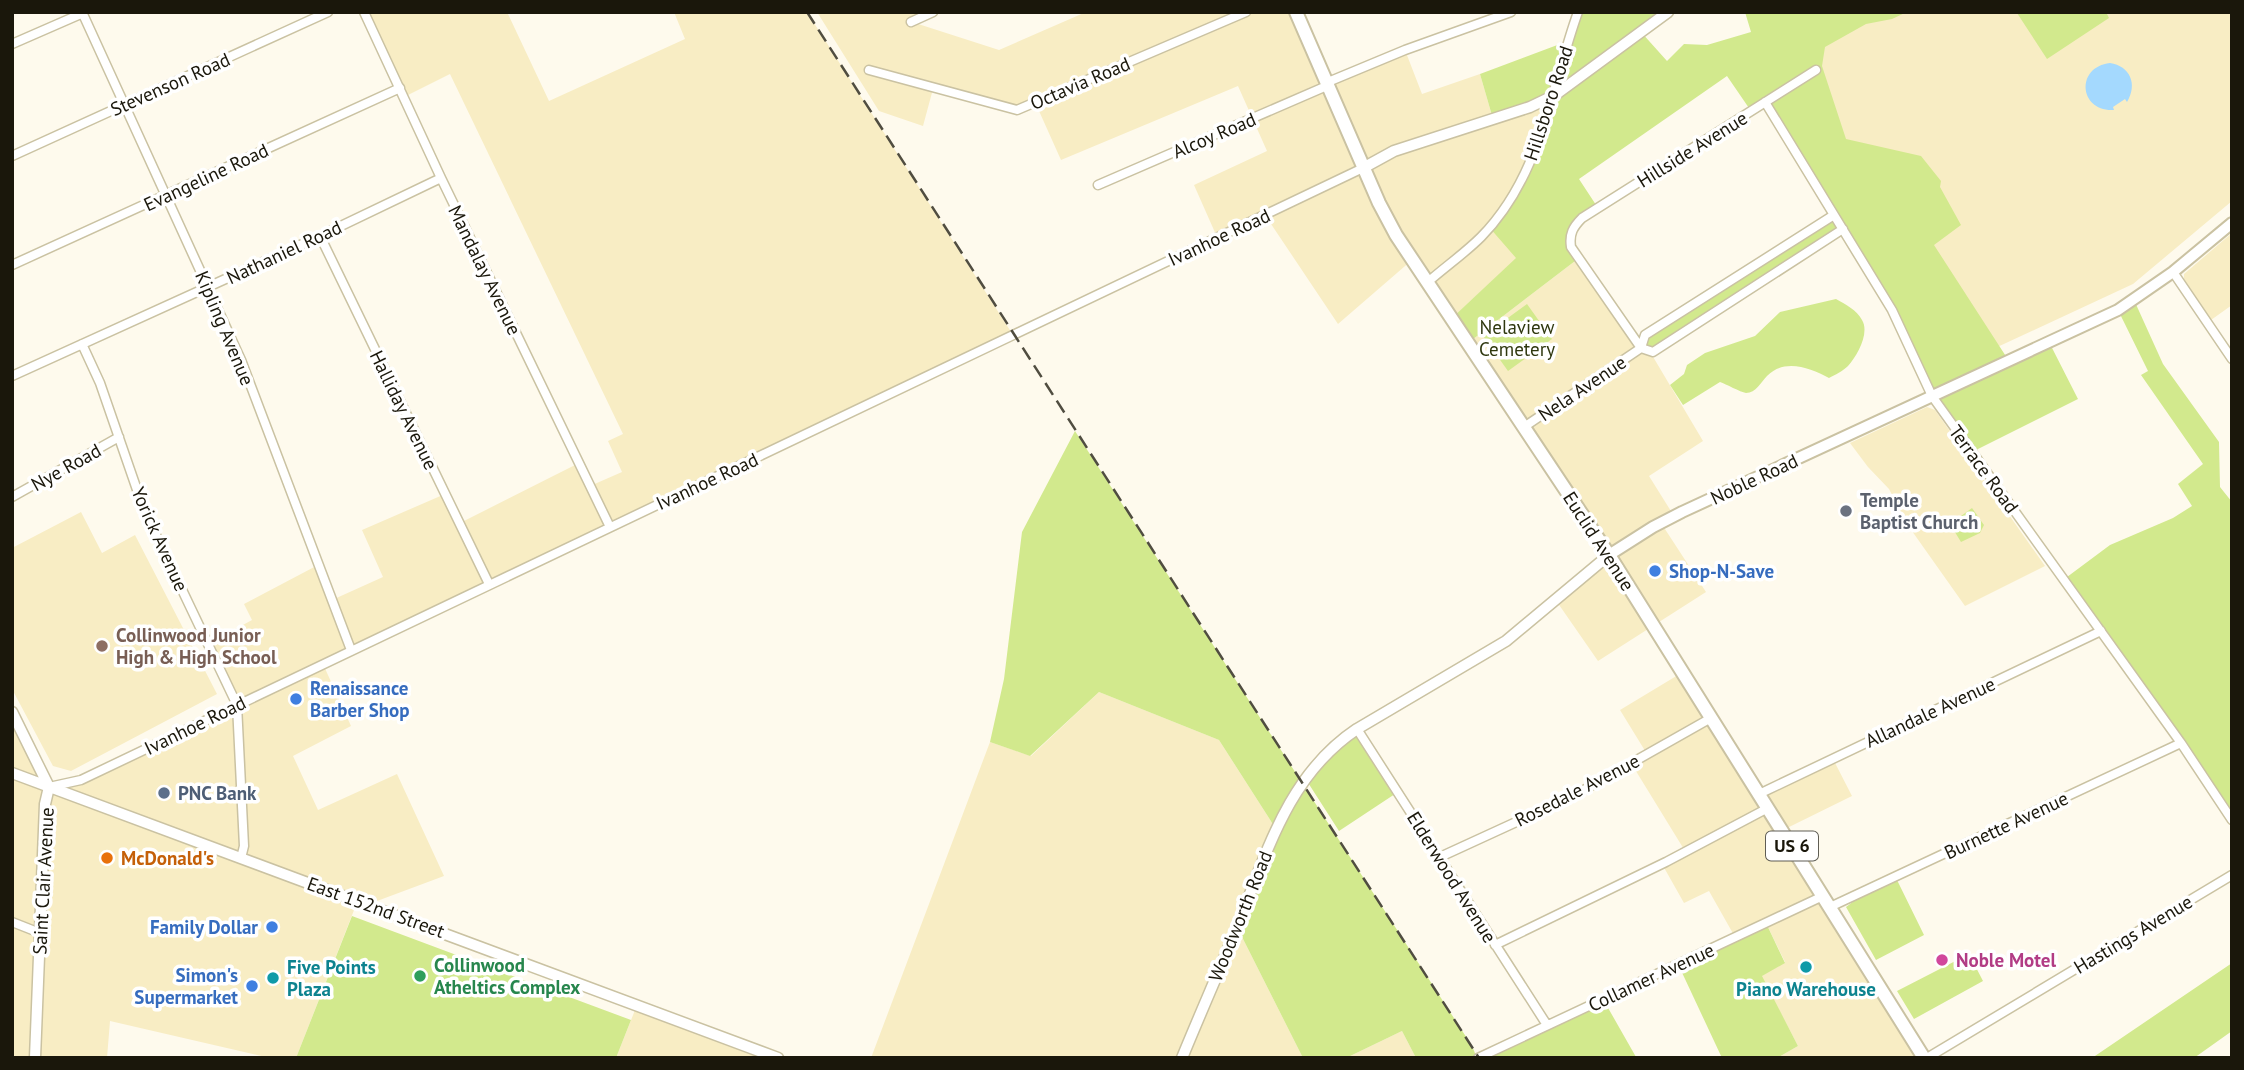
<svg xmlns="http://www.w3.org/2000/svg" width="2244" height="1070" font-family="'PT Sans',sans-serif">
  <rect width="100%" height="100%" fill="#fefaed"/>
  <!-- built -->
  <path fill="#f8edc4" d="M364 12H507L549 101 685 39 674 12H807L1013 335 323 664 351 726 293 756 318 810 397 774 444 876 369 904 358 900 296 1058H270L110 1021 107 1058H12V712L49 787 81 780 237 705 208 644 252 620 244 604 318 565 332 600 383 577 362 530 445 494 460 523 579 463 590 486 622 472 608 441 623 434 450 74 404 97Z
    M817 12H933L912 22 999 50 1086 12H1296L1328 81 1405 50 1422 94 1480 74 1493 119 1555 95 1517 258 1452 318 1412 260 1338 324 1265 215 1217 237 1194 185 1267 151 1238 86 1061 160 1035 102 1017 110 933 89 923 126 879 111Z
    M1797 12H2232V201L2133 284 1937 375 1782 107Z
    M2232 233V305L2211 320 2184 279V274Z
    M1579 258 1641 348 1649 350 1703 441 1649 476 1674 516 1661 523 1706 592 1598 661 1555 599 1609 555 1468 343Z
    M1927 407 1935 410 2045 566 1965 606 1907 524 1889 489 1868 467 1850 443Z
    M81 512 102 553 135 535 217 694 71 771 53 766 12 689V548Z
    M1683 672 1759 794 1833 759 1852 796 1783 830 1924 1058H1777L1798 1046 1761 976 1785 962 1766 923 1735 937 1709 891 1684 903 1662 864 1685 851 1631 763 1647 754 1620 710Z
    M1099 692 1219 740 1276 829 1237 927 1303 1058H871L990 742 1031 756Z
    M637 1005 778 1058H616Z
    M1402 1031 1416 1058H1346Z"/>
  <!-- green -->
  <path fill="#d2e98d" d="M1578 12H1668L1641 32 1667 61 1684 44 1707 45 1751 32 1745 12H1907L1892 19 1866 24 1825 47 1822 66 1846 139 1921 156 1941 181 1940 187 1961 225 1934 245 2009 361 2049 342 2078 399 1972 452 1932 396 1892 310 1843 229 1653 352 1641 348 1645 335 1834 215 1765 103 1751 111 1727 76 1579 179 1598 208 1582 218 1570 239 1579 258 1468 343 1452 318 1516 258 1489 227 1513 196 1554 96 1493 119 1480 74 1568 41Z
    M2106 12 2109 18 2047 59 2017 13Z
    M1836 299C1845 304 1857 310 1862 320 1870 333 1857 356 1848 366 1843 371 1835 375 1829 378 1810 368 1785 358 1767 376 1761 382 1756 393 1746 393 1740 392 1726 384 1720 382L1683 405 1670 385 1684 374 1687 365 1705 353 1755 336 1780 312Z
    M2134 300 2163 364 2219 442 2220 487 2232 502V820L2063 580 2110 545 2173 518 2192 506 2178 484 2203 464 2141 375 2148 371 2118 310Z
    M1527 304 1552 339 1508 371 1483 336Z
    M1075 431 1472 1046 1477 1058H1416L1402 1031 1346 1058H1303L1237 927 1276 829 1219 740 1099 692 1030 756 990 742 1004 679 1022 532Z
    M1972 508 1984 525 1980 533 1961 542 1950 524Z
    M1357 729 1398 792 1339 831 1305 778Z
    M1897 880 1924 935 1876 960 1846 907 1854 901Z
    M352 916 631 1020 616 1058H296Z
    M1766 923 1785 963 1762 976 1798 1046 1777 1058H1722L1678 964Z
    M1969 954 1983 981 1914 1019 1897 991Z
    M2232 963V1031L2194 1058H2092Z
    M1603 999 1636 1057 1634 1058H1486Z"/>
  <!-- water -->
  <path fill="#a4d9fe" d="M2110 63C2130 66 2138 84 2127 102L2125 99 2113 107 2114 110C2079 112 2075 67 2110 63Z"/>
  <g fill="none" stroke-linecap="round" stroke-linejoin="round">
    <defs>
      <path id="minor" d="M82 12 241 360 351 650
        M364 12 441 178 610 527
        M911 22 933 12
        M12 44 83 13
        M869 70 1017 110 1246 12
        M1328 82 1405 50 1511 12
        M1765 102 1892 310 1932 396 2181 743 2232 820
        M12 156 328 12
        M1098 185 1329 85
        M1834 215 1645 335 1641 348 1653 352 1843 229
        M320 236 489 584
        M12 265 400 88
        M2173 272 2232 359
        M1428 282C1445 267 1465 253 1481 237 1542 175 1550 90 1578 12
        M82 344 100 383 144 510 237 705 244 846 241 858
        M12 376 320 236 441 178
        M1524 427 1641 348 1571 247C1569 234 1573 227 1582 218L1816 70
        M12 497 119 437
        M1357 729 1547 1025
        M49 787 81 780 1363 168
        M1759 794 2101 631
        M1440 857 1575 795 1711 718
        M1830 907 2181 743
        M12 922 40 933
        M1495 945 1666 862 1768 808
        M1478 1058 1823 896
        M1927 1058 2232 875"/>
      <path id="tertiary" d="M1363 168 1394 151 1530 107 1555 95 1668 12
        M12 712 49 787 45 804 35 1058
        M12 773 778 1058
        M1182 1058C1200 1014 1220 969 1238 925 1267 852 1288 775 1357 729L1506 641 1609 555"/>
      <path id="secondary" d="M1609 555 1653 527 1682 512 2118 310 2173 272 2232 223"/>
      <path id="primary" d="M1296 12 1379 203 1396 235 1609 555 1924 1058"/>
    </defs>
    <!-- minor casing -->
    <use href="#minor" stroke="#cac2a2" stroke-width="11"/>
    <!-- tertiary casing -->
    <use href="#tertiary" stroke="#cac2a2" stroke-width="13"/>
    <!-- secondary casing -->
    <use href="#secondary" stroke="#cac2a2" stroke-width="14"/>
    <!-- primary casing -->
    <use href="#primary" stroke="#cac2a2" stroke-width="16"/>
    <!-- minor -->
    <use href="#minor" stroke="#fff" stroke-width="8"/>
    <!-- tertiary -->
    <use href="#tertiary" stroke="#fff" stroke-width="10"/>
    <!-- secondary -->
    <use href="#secondary" stroke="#fff" stroke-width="10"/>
    <!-- primary -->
    <use href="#primary" stroke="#fff" stroke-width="12"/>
    <!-- rail -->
    <path stroke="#504d40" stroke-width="2.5" stroke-dasharray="14 7" stroke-linecap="butt" d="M807 12 1479 1058"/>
  </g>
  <!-- markers -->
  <circle fill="#6b7280" stroke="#fff" stroke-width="2.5" cx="1846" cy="511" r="7"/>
  <g fill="#3f7fe0" stroke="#fff" stroke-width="2.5">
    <circle cx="1655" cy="571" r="7"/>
    <circle cx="296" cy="699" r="7"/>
    <circle cx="272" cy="927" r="7"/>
    <circle cx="252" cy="986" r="7"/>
  </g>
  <circle fill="#8d6e63" stroke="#fff" stroke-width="2.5" cx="102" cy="646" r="7"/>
  <circle fill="#5c6f8a" stroke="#fff" stroke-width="2.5" cx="164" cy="793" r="7"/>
  <circle fill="#e8710a" stroke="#fff" stroke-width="2.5" cx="107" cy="858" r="7"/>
  <circle fill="#d1479c" stroke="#fff" stroke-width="2.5" cx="1942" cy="960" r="7"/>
  <g fill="#0f9aa8" stroke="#fff" stroke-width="2.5">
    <circle cx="1806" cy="967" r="7"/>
    <circle cx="273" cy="978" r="7"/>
  </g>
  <circle fill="#2e9e5b" stroke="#fff" stroke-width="2.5" cx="420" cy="976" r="7"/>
  <g text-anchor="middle" stroke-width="7" stroke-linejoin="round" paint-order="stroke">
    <!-- shield labels -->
    <rect fill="#fff" stroke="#5f5d54" stroke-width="2" x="1766" y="831.5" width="52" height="29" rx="5"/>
    <g font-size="18" font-weight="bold" fill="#1a170b">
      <text x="1792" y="852">US 6</text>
    </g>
    <!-- street labels -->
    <g font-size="19" fill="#1a170b" stroke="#fff">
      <text transform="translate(1080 83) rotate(-23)" y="7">Octavia Road</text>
      <text transform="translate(170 84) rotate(-24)" y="7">Stevenson Road</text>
      <text transform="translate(1548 103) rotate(-72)" y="7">Hillsboro Road</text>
      <text transform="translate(1214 135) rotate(-23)" y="7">Alcoy Road</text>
      <text transform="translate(1692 149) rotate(-32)" y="7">Hillside Avenue</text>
      <text transform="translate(206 177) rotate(-25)" y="7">Evangeline Road</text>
      <text transform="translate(1219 237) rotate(-25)" y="7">Ivanhoe Road</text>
      <text transform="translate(284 252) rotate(-25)" y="7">Nathaniel Road</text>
      <text transform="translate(485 270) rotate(64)" y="7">Mandalay Avenue</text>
      <text transform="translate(225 328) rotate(67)" y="7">Kipling Avenue</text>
      <text transform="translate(1582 388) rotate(-34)" y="7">Nela Avenue</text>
      <text transform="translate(404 410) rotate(64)" y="7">Halliday Avenue</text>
      <text transform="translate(66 467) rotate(-29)" y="7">Nye Road</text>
      <text transform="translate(1984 469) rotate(54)" y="7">Terrace Road</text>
      <text transform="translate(1754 479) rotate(-25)" y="7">Noble Road</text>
      <text transform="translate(707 481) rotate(-25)" y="7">Ivanhoe Road</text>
      <text transform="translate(160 539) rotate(66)" y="7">Yorick Avenue</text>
      <text transform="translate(1599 541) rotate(57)" y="7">Euclid Avenue</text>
      <text transform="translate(1930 712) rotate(-25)" y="7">Allandale Avenue</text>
      <text transform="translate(195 725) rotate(-26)" y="7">Ivanhoe Road</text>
      <text transform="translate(1577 790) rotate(-27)" y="7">Rosedale Avenue</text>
      <text transform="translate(2006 825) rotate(-25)" y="7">Burnette Avenue</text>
      <text transform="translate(1452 877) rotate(58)" y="7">Elderwood Avenue</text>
      <text transform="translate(43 881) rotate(-87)" y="7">Saint Clair Avenue</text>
      <text transform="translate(376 907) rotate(20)" y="7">East 152nd Street</text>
      <text transform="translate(1240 916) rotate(-68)" y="7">Woodworth Road</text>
      <text transform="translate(2133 934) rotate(-31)" y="7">Hastings Avenue</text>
      <text transform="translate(1651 977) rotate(-25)" y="7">Collamer Avenue</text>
    </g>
    <!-- park labels -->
    <g font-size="19" fill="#2f380f" stroke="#fff">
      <text x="1517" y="334">Nelaview<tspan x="1517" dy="22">Cemetery</tspan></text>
    </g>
    <!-- worship labels -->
    <g font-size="19" font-weight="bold" fill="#5b616d" stroke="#fff" text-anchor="start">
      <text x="1860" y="507">Temple<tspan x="1860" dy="22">Baptist Church</tspan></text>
    </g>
    <!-- shop labels -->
    <g font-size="19" font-weight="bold" fill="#366cbe" stroke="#fff" text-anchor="start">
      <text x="1669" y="578">Shop-N-Save</text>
      <text x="310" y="695">Renaissance<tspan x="310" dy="22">Barber Shop</tspan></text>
      <text x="258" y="934" text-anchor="end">Family Dollar</text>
      <text x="238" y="982" text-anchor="end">Simon's<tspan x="238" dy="22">Supermarket</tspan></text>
    </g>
    <!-- education labels -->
    <g font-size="19" font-weight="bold" fill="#785e54" stroke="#fff" text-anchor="start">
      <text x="116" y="642">Collinwood Junior<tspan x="116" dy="22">High &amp; High School</tspan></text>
    </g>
    <!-- service labels -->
    <g font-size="19" font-weight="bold" fill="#4e5e75" stroke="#fff" text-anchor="start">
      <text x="178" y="800">PNC Bank</text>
    </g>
    <!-- food labels -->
    <g font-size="19" font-weight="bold" fill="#c56008" stroke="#fff" text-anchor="start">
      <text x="121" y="865">McDonald's</text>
    </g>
    <!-- hotel labels -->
    <g font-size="19" font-weight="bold" fill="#b23c85" stroke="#fff" text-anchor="start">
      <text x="1956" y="967">Noble Motel</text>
    </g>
    <!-- leisure labels -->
    <g font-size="19" font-weight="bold" fill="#27864d" stroke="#fff" text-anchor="start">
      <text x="434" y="972">Collinwood<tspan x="434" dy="22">Atheltics Complex</tspan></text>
    </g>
    <!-- culture labels -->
    <g font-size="19" font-weight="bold" fill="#0d838f" stroke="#fff" text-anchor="start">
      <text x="287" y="974">Five Points<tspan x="287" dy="22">Plaza</tspan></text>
      <text x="1806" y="996" text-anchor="middle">Piano Warehouse</text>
    </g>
  </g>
  <!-- border -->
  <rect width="2244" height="1070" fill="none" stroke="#1a170b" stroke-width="28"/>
</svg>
